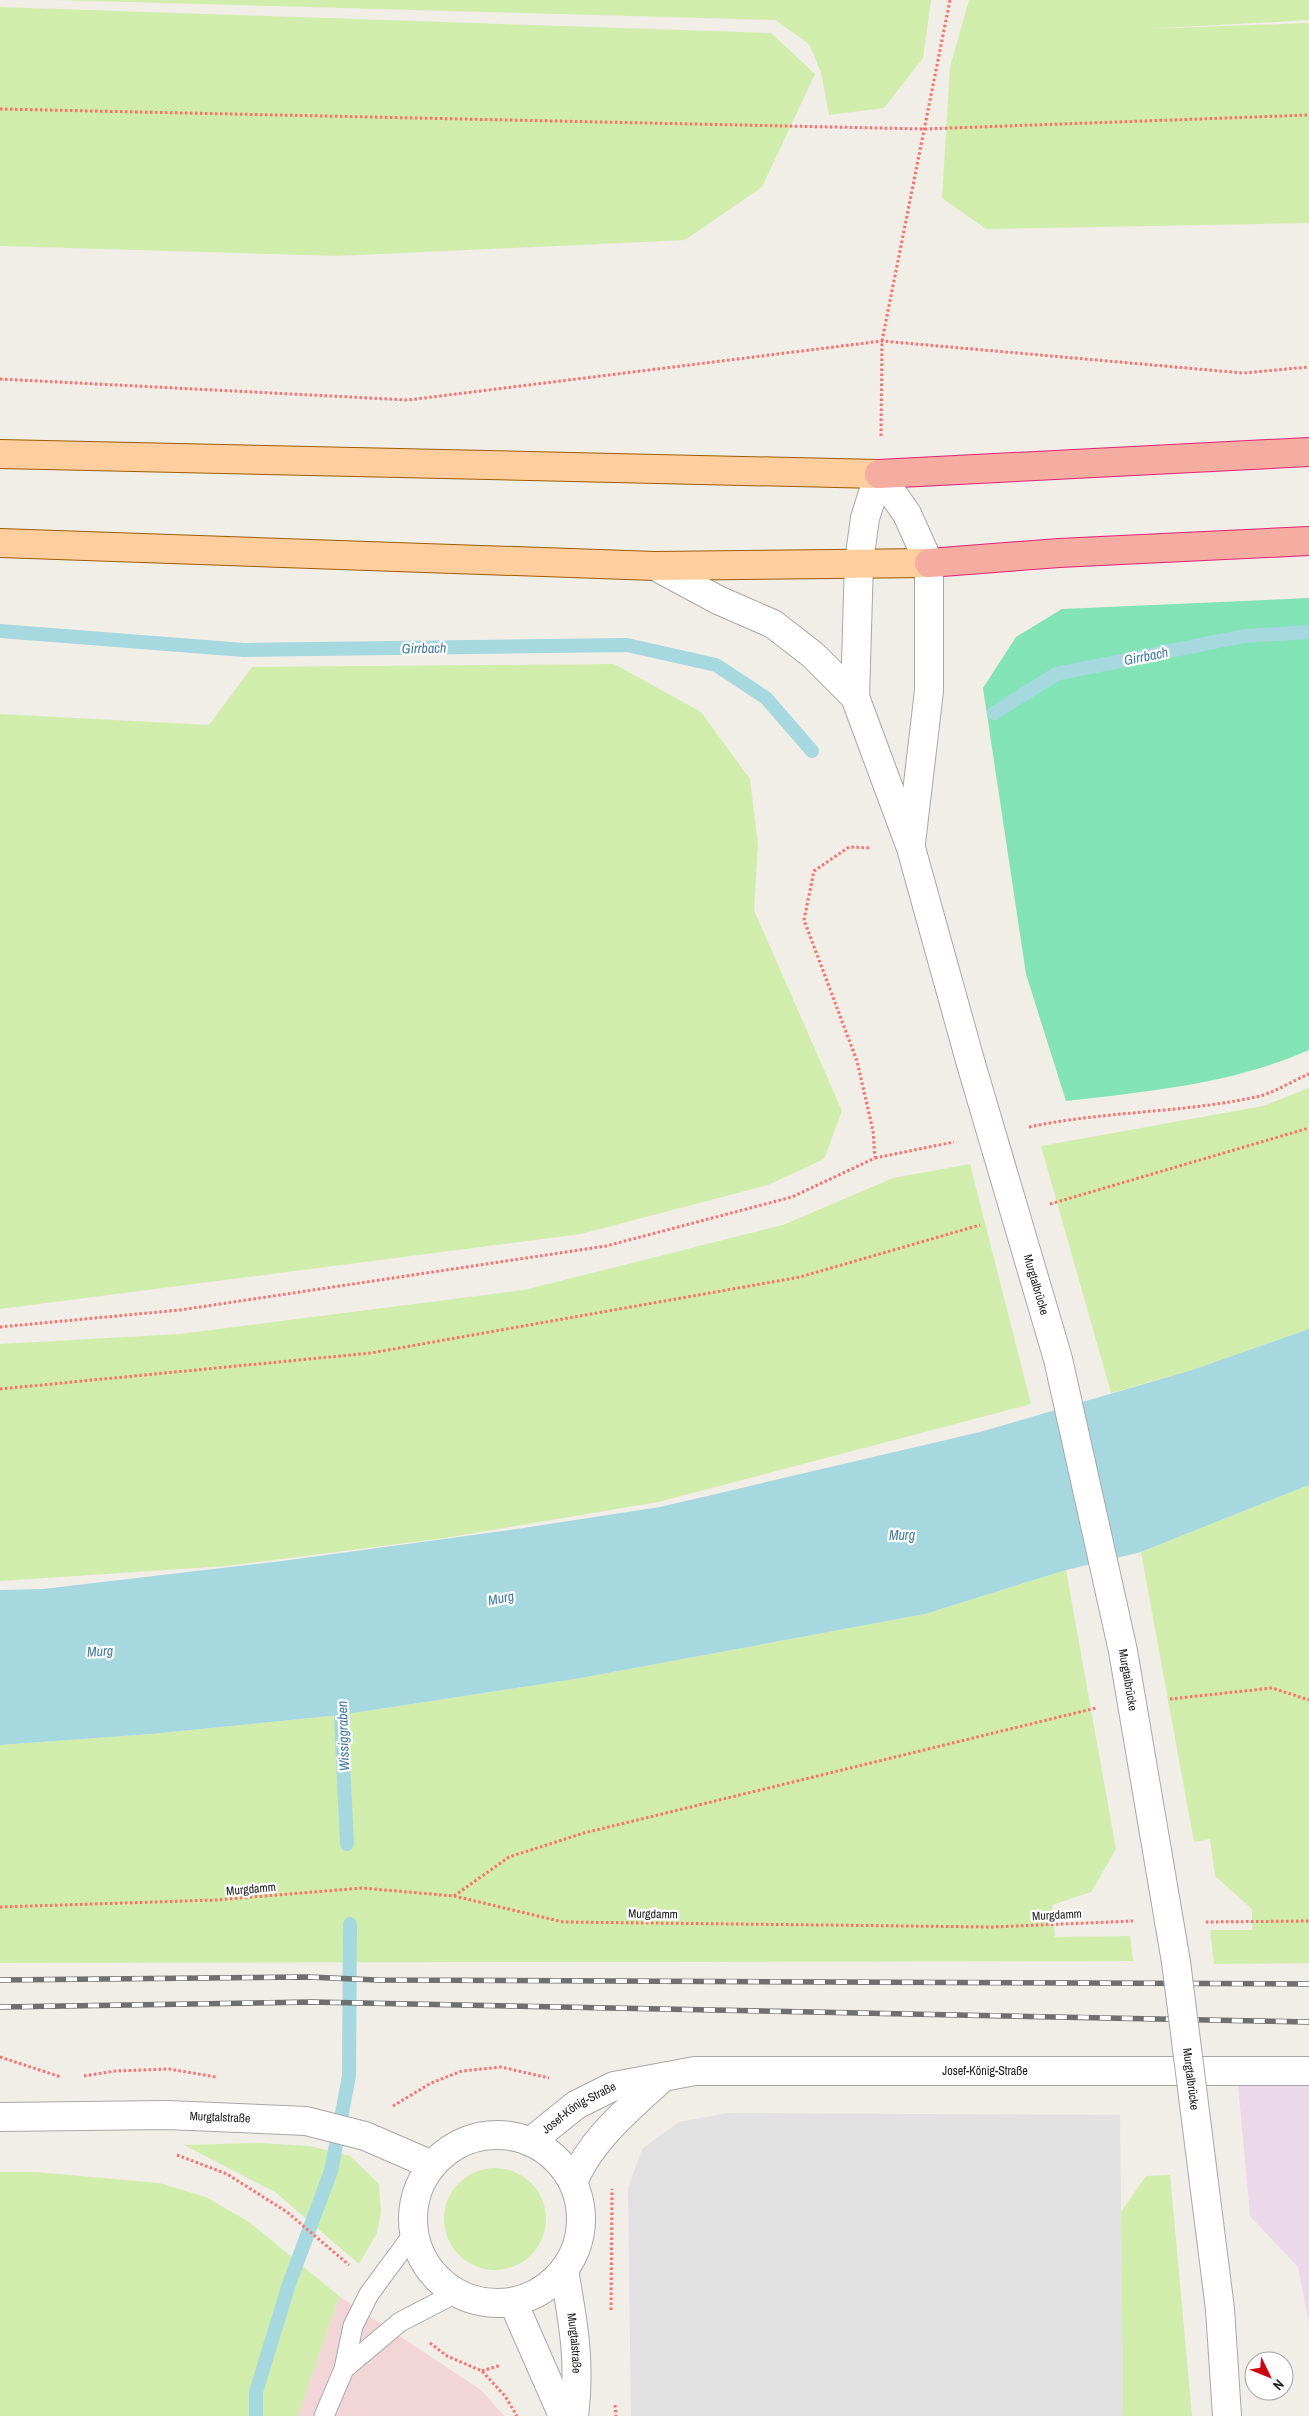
<svg xmlns="http://www.w3.org/2000/svg" width="1309" height="2416" font-family="'Archivo Narrow',sans-serif">
  <rect width="100%" height="100%" fill="#f1ede7"/>
  <!-- commercial -->
  <path fill="#f2d6d7" d="M339 2296 481 2390 504 2416H298Z"/>
  <!-- industrial -->
  <path fill="#ebd9e9" d="M1309 2084V2323L1298 2267 1250 2216 1238 2085Z"/>
  <!-- grass -->
  <path fill="#d1edab" d="M54 0H931L923 58 884 108 829 115 821 72 809 44 775 20Z
    M969 0H1309V20L1144 29 1309 23V223L986 229 942 198 950 67Z
    M0 7 771 33 815 74 762 187 685 240 337 256 0 246Z
    M614 664 701 712 750 779 758 845 754 910 842 1111 824 1159 768 1185 581 1234 0 1309V714L209 725 252 667Z
    M1309 1088V1329L1192 1370 1111 1393 1041 1146 1263 1106Z
    M970 1164 1031 1404 658 1502 445 1538 226 1566 0 1581V1344L180 1334 524 1290 783 1225 893 1178Z
    M1309 1485V1963L1214 1964 1210 1930H1252V1909L1215 1876 1210 1839 1194 1842 1141 1552Z
    M1066 1570 1116 1849 1091 1892 1052 1905 1055 1937 1130 1936 1133 1961 0 1963V1745L151 1734 340 1715 575 1679 925 1614Z
    M259 2143 310 2146 350 2156 379 2184 381 2211 377 2233 359 2264 275 2192 184 2145Z
    M444 2219a51 51 0 1 1 102 0a51 51 0 1 1-102 0Z
    M0 2172H36L159 2183 206 2197 249 2222 339 2296 298 2416H0Z
    M1170 2175 1192 2416H1123L1121 2212 1146 2176Z"/>
  <!-- pitch -->
  <path fill="#82e3b6" d="M1309 598V1050C1231 1084 1150 1091 1066 1101L1026 974 983 688 1016 637 1062 609Z"/>
  <!-- parking -->
  <path fill="#e1e1e1" d="M728 2113 1120 2115 1123 2416H631L628 2188 642 2149 679 2122Z"/>
  <!-- water -->
  <path fill="#a6d8e0" d="M1309 1329V1485L1141 1552 1066 1570 925 1614 575 1679 340 1715 151 1734 0 1745V1590L43 1589 282 1561 510 1530 660 1507 980 1432 1192 1370Z"/>
  <g fill="none" stroke-linecap="round" stroke-linejoin="round">
    <!-- stream -->
    <path stroke="#a6d8e0" stroke-width="14" d="M0 631 244 650 627 645 716 665 766 698 812 751
      M994 713 1056 674 1244 636 1309 632
      M340 1697 347 1844
      M256 2416V2392L289 2284 331 2171 349 2076 350 1924"/>
    <defs>
      <path id="service" d="M344 2369 400 2322 456 2293
        M324 2416 344 2369 353 2326 369 2294 414 2233"/>
      <g id="minor">
        <path id="s1" d="M530 2142 576 2105 614 2086 695 2071H1309"/>
        <path d="M573 2182C592 2138 628 2110 662 2078"/>
      </g>
      <g id="tertiary">
        <path d="M879 474 865 518 859 562 855 697 911 848 971 1064"/>
        <path d="M879 474 907 514 929 563V691L911 843"/>
        <path d="M655 566 718 600 773 624 813 655 855 697"/>
        <path id="s2" d="M0 2117 167 2115 306 2121 365 2136 432 2165"/>
        <circle cx="497" cy="2219" r="84"/>
        <path id="s3" d="M564 2270C573 2321 581 2364 574 2416"/>
        <path d="M513 2302 563 2416"/>
        <path d="M1220 2309 1227 2416"/>
      </g>
      <path id="primary" d="M0 454 879 474
        M0 543 655 566 929 563"/>
      <path id="trunk" d="M879 474 1309 452
        M929 563 1059 553 1309 541"/>
    </defs>
    <!-- service casing -->
    <use href="#service" stroke="#a8a8a8" stroke-width="21"/>
    <!-- minor casing -->
    <use href="#minor" stroke="#a8a8a8" stroke-width="30"/>
    <!-- tertiary casing -->
    <use href="#tertiary" stroke="#a8a8a8" stroke-width="30"/>
    <!-- primary casing -->
    <use href="#primary" stroke="#9d5d00" stroke-width="30"/>
    <!-- trunk casing -->
    <use href="#trunk" stroke="#e32173" stroke-width="30"/>
    <!-- path -->
    <path stroke="#ff6e6a" stroke-width="3" stroke-dasharray="2.5 2.5" stroke-linecap="butt" d="M0 109 924 129 1309 115
      M0 379 408 400 882 341 1243 373 1309 367
      M881 436 882 341 950 0
      M1029 1127C1104 1111 1182 1113 1256 1097 1274 1093 1292 1081 1309 1074
      M875 1158 954 1142
      M1050 1204 1309 1128
      M0 1327 180 1310 606 1246 792 1197 875 1158 873 1131 857 1061 804 920 814 871 849 847 870 848
      M0 1389 371 1353 800 1277 980 1225
      M1170 1699 1272 1688 1309 1700
      M454 1896 509 1857 584 1833 1096 1708
      M0 1907 216 1900 362 1888 454 1896 563 1922 993 1927 1133 1921
      M1206 1922 1309 1921
      M0 2057 61 2077
      M84 2076 115 2071 169 2069 216 2077
      M393 2106 431 2083 462 2071 501 2067 549 2078
      M177 2155 227 2174 287 2212 349 2265
      M611 2310 612 2189
      M430 2343 447 2356 482 2371 505 2396 517 2416
      M482 2371 501 2365
      M615 2405 616 2416"/>
    <!-- service -->
    <use href="#service" stroke="#fff" stroke-width="19"/>
    <!-- minor -->
    <use href="#minor" stroke="#fff" stroke-width="28"/>
    <!-- tertiary -->
    <use href="#tertiary" stroke="#fff" stroke-width="28"/>
    <!-- primary -->
    <use href="#primary" stroke="#ffce9e" stroke-width="28"/>
    <!-- trunk -->
    <use href="#trunk" stroke="#f5ada2" stroke-width="28"/>
    <defs>
      <path id="rail" d="M0 1980 308 1977 377 1980 1309 1984
        M0 2007 311 2002 1309 2022"/>
    </defs>
    <!-- rail casing -->
    <use href="#rail" stroke="#6f6f6f" stroke-width="5.5"/>
    <!-- rail -->
    <use href="#rail" stroke="#fff" stroke-width="4" stroke-dasharray="11" stroke-linecap="butt"/>
    <defs>
      <g id="tertiary-bridge">
        <path id="s4" d="M971 1064 1058 1359 1123 1651 1176 1962 1220 2309"/>
      </g>
    </defs>
    <!-- tertiary-bridge casing -->
    <use href="#tertiary-bridge" stroke="#a8a8a8" stroke-width="30" stroke-linecap="butt"/>
    <!-- tertiary-bridge -->
    <use href="#tertiary-bridge" stroke="#fff" stroke-width="28"/>
  </g>
  <g text-anchor="middle" stroke-width="4.5" stroke-linejoin="round" paint-order="stroke">
    <!-- street labels -->
    <g font-size="12" fill="#212121" stroke="#fff">
      <text dy="4" stroke="none"><textPath href="#s4" startOffset="230">Murgtalbrücke</textPath></text>
      <text dy="4" stroke="none"><textPath href="#s4" startOffset="636">Murgtalbrücke</textPath></text>
      <text transform="translate(251 1889) rotate(-5)" y="4">Murgdamm</text>
      <text transform="translate(653 1914) rotate(1)" y="4">Murgdamm</text>
      <text transform="translate(1057 1915) rotate(-3)" y="4">Murgdamm</text>
      <text dy="4" stroke="none"><textPath href="#s1" startOffset="474">Josef-König-Straße</textPath></text>
      <text dy="4" stroke="none"><textPath href="#s4" startOffset="1040">Murgtalbrücke</textPath></text>
      <text dy="4" stroke="none"><textPath href="#s1" startOffset="60">Josef-König-Straße</textPath></text>
      <text dy="4" stroke="none"><textPath href="#s2" startOffset="220">Murgtalstraße</textPath></text>
      <text dy="4" stroke="none"><textPath href="#s3" startOffset="74">Murgtalstraße</textPath></text>
    </g>
    <!-- water labels -->
    <g font-size="14" font-style="italic" fill="#427ba6" stroke="#fff">
      <text transform="translate(424 648) rotate(-1)" y="5">Girrbach</text>
      <text transform="translate(1146 656) rotate(-11)" y="5">Girrbach</text>
      <text x="902" y="1540">Murg</text>
      <text transform="translate(501 1598) rotate(-11)" y="5">Murg</text>
      <text transform="translate(100 1651) rotate(-3)" y="5">Murg</text>
      <text transform="translate(343 1736) rotate(-92)" y="5">Wissiggraben</text>
    </g>
  </g>
  <!-- north arrow -->
  <g transform="translate(1269 2376) rotate(133)"><circle r="24" fill="#ffffff" stroke="#a6a6a6"/>
  <path d="M0-4L9 19L0 12L-9 19Z" fill="#d10011"/>
  <text y="-8" font-size="14" font-weight="bold" text-anchor="middle" fill="#212121">N</text>
  </g>
</svg>
